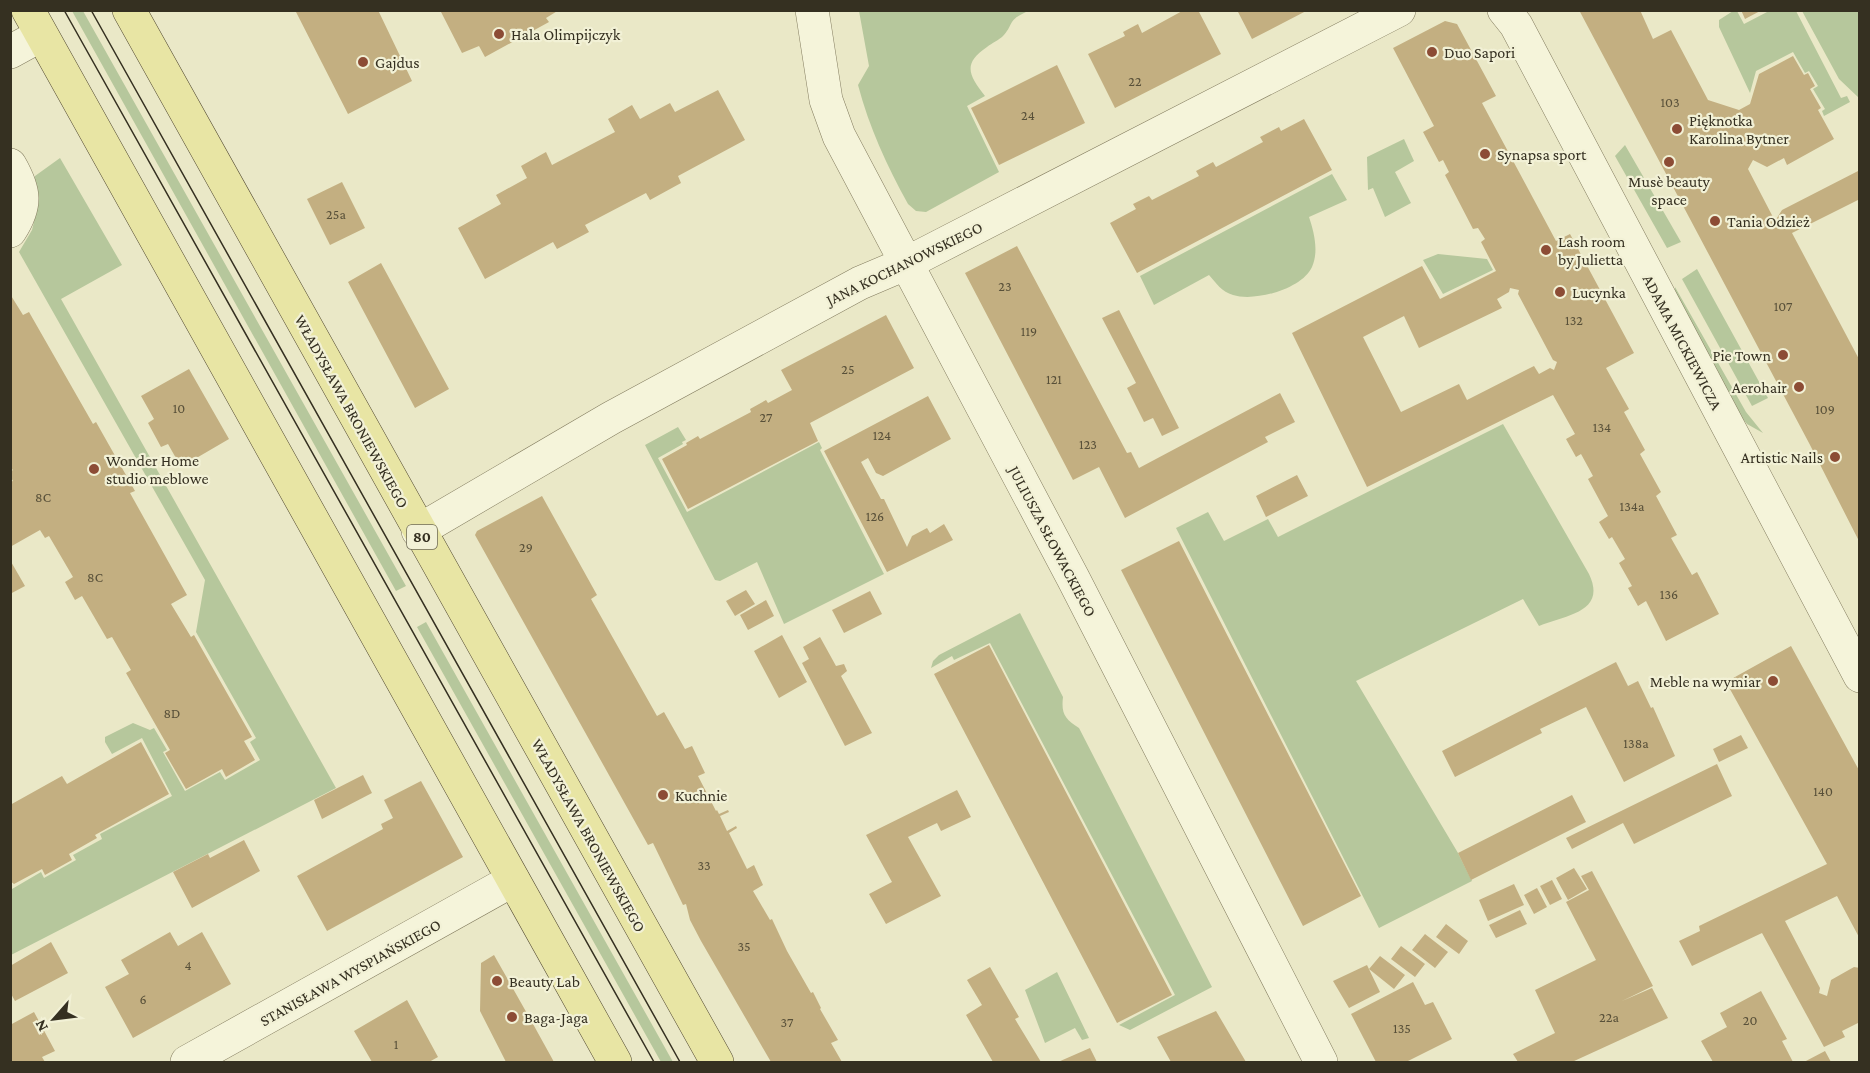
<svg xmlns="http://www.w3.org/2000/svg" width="1870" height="1073" font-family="'Crimson Pro',serif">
  <rect width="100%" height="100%" fill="#eae8c7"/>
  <!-- green -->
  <path fill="#b6c79c" d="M72 11H83L406 586 396 591Z
    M859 11H1028C1006 21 1015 23 1003 36 999 40 992 43 987 47 962 64 969 75 985 96L967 106 999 172 926 212 916 211 908 204C887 166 869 127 858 85L869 66Z
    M1733 11H1737L1744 24 1769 11H1796L1841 98 1847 96 1850 102 1824 116 1822 111 1825 109 1813 89 1818 86 1809 71 1805 73 1793 52 1756 71 1750 93 1719 27V20Z
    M1802 11H1859V98L1839 79Z
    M1404 139 1414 161 1395 172 1411 203 1385 217 1373 188 1368 190 1367 157Z
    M1625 145 1681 242 1667 248 1615 156Z
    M60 158 122 265 61 299 336 788 11 955 10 886 12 889 41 872 44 878 76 860 73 855 102 839 100 834 172 796 142 738 112 754 105 742V737L133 723 150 730 154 728 167 750 163 752 185 791 220 772 225 780 260 760 250 742 256 738 196 632 205 580 19 252 32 230 37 210 33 182 35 176Z
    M1332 174 1347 200 1309 217C1314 232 1319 251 1312 267 1302 289 1255 302 1233 295 1222 292 1216 283 1209 275L1154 305 1140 276Z
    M1438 254 1487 259 1493 270 1443 294 1423 260Z
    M1697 269 1768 398 1752 406 1682 279Z
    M1675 287 1746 412 1763 433 1747 424 1737 412 1675 298Z
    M1503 424 1589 574C1607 612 1567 615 1539 626L1523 599 1356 681 1458 853 1472 881 1379 928 1176 528 1208 512 1224 541 1268 519 1278 537Z
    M678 427 686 440 682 442 683 444 658 458 687 512 819 442 822 448 820 450 884 574 784 624 757 562 720 581 715 580 645 445Z
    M1020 613 1063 697C1061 714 1065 719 1079 728L1212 987 1130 1030 1119 1025 1175 995 990 643 954 660 952 656 931 668 933 661 939 655Z
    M426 622 673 1062H661L417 627Z
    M1057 972 1089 1038 1082 1040 1075 1028 1045 1043 1025 990Z"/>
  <!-- building -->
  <path fill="#c3af81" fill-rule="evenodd" d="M295 10H378L412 81 348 114Z
    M440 10H559L546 18 549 22 485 57 479 46 462 53Z
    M1184 10H1198L1221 54 1115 108 1088 54 1125 36 1123 32 1138 24 1142 33Z
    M1237 10H1308L1252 39Z
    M1579 10H1640L1653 39 1671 30 1708 100 1739 110 1750 104 1759 74 1793 56 1804 75 1808 73 1815 86 1810 89 1821 108 1818 110 1834 139 1787 165 1784 158 1767 167 1753 160 1748 169 1775 221 1782 210 1860 170V199L1792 233 1860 361V543L1809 443Z
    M1741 10H1762L1745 19Z
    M1445 21 1457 24 1496 96 1482 103 1556 241 1570 234 1634 353 1606 368 1629 409 1624 412 1645 450 1640 454 1661 492 1656 496 1677 535 1671 538 1692 575 1697 572 1719 614 1666 641 1646 601 1638 606 1628 588 1632 586 1619 563 1625 559 1612 537 1609 539 1599 522 1608 516 1588 479 1593 476 1581 454 1576 457 1566 439 1575 434 1553 395 1367 487 1292 333 1422 266 1440 299 1496 271 1481 242 1485 239 1478 228 1473 229 1445 175 1449 172 1443 160 1439 162 1423 132 1434 126 1393 48ZM1510 288 1519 290 1518 294 1553 360 1557 362 1554 370 1550 368 1539 374 1534 366 1467 400 1459 384 1401 412 1363 337 1404 316 1419 348 1502 308 1497 299 1509 292Z
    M1057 65 1085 123 999 165 971 108Z
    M718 90 745 140 678 176 681 183 650 200 646 193 585 225 589 232 557 249 553 242 485 279 458 228 501 204 496 195 527 178 521 166 546 152 552 165 615 132 608 119 632 105 640 119 670 103 675 112Z
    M1304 119 1332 170 1137 273 1110 223 1136 209 1133 204 1149 196 1152 200 1199 176 1196 171 1213 162 1216 167 1263 142 1260 137 1279 127 1281 131Z
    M342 182 365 228 330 245 307 199Z
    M1017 246 1127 453 1131 452 1139 468 1280 393 1295 422 1265 437 1268 442 1125 518 1099 467 1073 480 965 273Z
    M381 263 449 389 415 408 348 282Z
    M10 294 23 315 29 312 93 424 96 422 135 491 130 493 187 595 171 604 191 637 194 635 252 737 244 741 255 760 226 777 222 769 186 789 165 753 170 750 126 673 131 670 112 637 107 639 82 596 75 600 65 582 73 577 49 536 45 538 40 530 10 547V482L13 481 10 476V472L13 470 10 467Z
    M1119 310 1179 428 1162 436 1153 418 1144 422 1127 388 1136 383 1102 318Z
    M886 315 914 368 810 423 818 441 688 509 662 459 687 445 686 443 698 436 700 439 751 412 750 409 766 400 768 403 792 390 781 370Z
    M189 369 229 439 181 467 168 444 161 447 148 423 154 419 141 396Z
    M928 396 951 439 883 476 876 473 868 458 861 462 881 499H884L907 547 912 536 927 528 930 533 944 524 953 540 887 572 824 451Z
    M1297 475 1308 496 1266 517 1256 496Z
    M542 496 597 595 591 599 657 716 664 712 685 749 692 746 705 773 698 776 716 811 717 810 719 814 728 810 729 812 720 816 727 831 736 826 737 828 729 833 747 869 754 865 763 885 753 891 770 920 772 919 787 951 811 993 813 992 821 1008 820 1009 838 1040 831 1043 842 1062H771L701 941 690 920 686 904 683 905 653 843 648 845 475 535 477 531Z
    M1179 541 1361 896 1303 926 1121 570Z
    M10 560 25 586 10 594Z
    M746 590 755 604 735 616 726 601Z
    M870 591 882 614 844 633 832 610Z
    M766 600 774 616 748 630 740 615Z
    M782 635 807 682 779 698 754 651Z
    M820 637 836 666 844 664 847 671 841 676 872 733 845 746 802 663 809 659 803 647Z
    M989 645 1172 995 1117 1023 934 674Z
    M1791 646 1860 772V939L1837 896 1785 921 1820 988 1819 993 1827 996 1831 980 1854 967 1860 968V1022L1842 1031 1845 1037 1824 1047 1762 933 1692 966 1679 941 1700 931 1699 926 1827 864 1726 682Z
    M1616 662 1628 686 1638 681 1651 708 1653 707 1675 756 1624 782 1586 707 1540 729 1542 733 1455 777 1442 751Z
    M1741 735 1748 748 1719 762 1713 749Z
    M141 742 169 794 95 835 97 838 69 854 72 860 45 875 42 869 14 884 10 881V805L62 776 67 784Z
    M1717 764 1732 796 1634 844 1623 823 1572 849 1566 838Z
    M363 775 372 793 322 819 314 800Z
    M421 781 463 857 327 931 297 876 383 829 381 824 393 818 384 800Z
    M957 790 971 817 941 831 937 823 908 837 941 896 886 924 869 894 892 882 866 835Z
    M1572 795 1586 822 1471 880 1458 853Z
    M244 840 260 871 192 908 173 872 208 854 210 858Z
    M1574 868 1587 889 1568 900 1556 878Z
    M1592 871 1653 986 1622 1001 1652 988 1668 1018 1572 1062H1518L1513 1054 1555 1033 1535 990 1596 960 1566 902 1589 890 1581 876Z
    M1552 880 1562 899 1550 905 1540 886Z
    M1514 884 1524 905 1488 921 1479 900Z
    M1537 888 1547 907 1534 914 1524 895Z
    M1520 910 1527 924 1496 938 1489 925Z
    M1446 924 1468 941 1459 954 1436 937Z
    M170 932 178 946 202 932 231 984 133 1038 105 987 129 974 121 960Z
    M1425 934 1448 952 1435 968 1412 950Z
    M51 942 68 973 15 1001 10 992V966Z
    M1401 946 1425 964 1415 977 1391 959Z
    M494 955 533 1024 554 1062H506L480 1011 481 963Z
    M1380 956 1405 975 1394 989 1369 969Z
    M1367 965 1380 992 1349 1008 1333 981Z
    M990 967 1019 1017 1015 1019 1041 1062H993L966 1015 982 1005 967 980Z
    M1413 982 1425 1005 1433 1002 1452 1039 1406 1062H1376L1351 1014Z
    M1761 991 1787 1039 1782 1041 1793 1062H1713L1701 1041 1727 1027 1720 1013Z
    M407 1000 438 1057 429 1062H372L354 1031Z
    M1216 1011 1246 1062H1171L1157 1037Z
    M34 1012 55 1051 42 1057 45 1062H10V1025Z
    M1090 1048 1097 1062H1058Z
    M1825 1051 1831 1062H1804Z"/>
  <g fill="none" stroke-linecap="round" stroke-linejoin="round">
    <defs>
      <path id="minor" d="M812 10 826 100 839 136 1073 578 1321 1062
        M10 52 41 35
        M10 165C25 191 27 205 10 231
        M418 531 611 418 860 283 907 263 1399 10
        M187 1062 513 880"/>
      <path id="tertiary" d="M1504 10 1516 25 1860 676"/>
      <path id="primary" d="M28 10 615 1062
        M129 10 717 1062"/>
    </defs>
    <!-- minor casing -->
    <use href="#minor" stroke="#837c5f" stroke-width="34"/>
    <!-- tertiary casing -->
    <use href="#tertiary" stroke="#837c5f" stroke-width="34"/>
    <!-- primary casing -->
    <use href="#primary" stroke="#524932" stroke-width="34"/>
    <!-- minor -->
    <use href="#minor" stroke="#f5f4da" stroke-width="33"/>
    <!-- tertiary -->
    <use href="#tertiary" stroke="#f5f4da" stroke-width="33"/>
    <!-- primary -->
    <use href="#primary" stroke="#e8e5a4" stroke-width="33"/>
    <!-- tram -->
    <path stroke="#353021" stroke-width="1.5" d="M64 10 654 1062
      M91 10 680 1062"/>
  </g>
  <!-- markers -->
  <g fill="#8c4c35" stroke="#f2f1d6" stroke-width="2">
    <circle cx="499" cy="34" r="6"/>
    <circle cx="1432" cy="52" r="6"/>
    <circle cx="363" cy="62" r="6"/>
    <circle cx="1677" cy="129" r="6"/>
    <circle cx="1485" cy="154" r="6"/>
    <circle cx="1669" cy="162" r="6"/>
    <circle cx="1715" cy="221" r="6"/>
    <circle cx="1546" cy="250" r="6"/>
    <circle cx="1560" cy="292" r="6"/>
    <circle cx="1783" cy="355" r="6"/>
    <circle cx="1799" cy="387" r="6"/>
    <circle cx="1835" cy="457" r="6"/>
    <circle cx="94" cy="469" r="6"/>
    <circle cx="1773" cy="681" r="6"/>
    <circle cx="663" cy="795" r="6"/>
    <circle cx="497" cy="981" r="6"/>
    <circle cx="512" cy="1017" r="6"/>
  </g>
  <g text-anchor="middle" stroke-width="4.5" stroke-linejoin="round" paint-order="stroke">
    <!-- number labels -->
    <g font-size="14" fill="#585039">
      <text x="1135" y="86">22</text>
      <text x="1670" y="107">103</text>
      <text x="1028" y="120">24</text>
      <text x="336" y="219">25a</text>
      <text x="1005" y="291">23</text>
      <text x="1783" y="311">107</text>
      <text x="1574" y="325">132</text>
      <text x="1029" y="336">119</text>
      <text x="848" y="374">25</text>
      <text x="1054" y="384">121</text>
      <text x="179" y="413">10</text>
      <text x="1825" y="414">109</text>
      <text x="766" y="422">27</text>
      <text x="1602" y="432">134</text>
      <text x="882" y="440">124</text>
      <text x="1088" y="449">123</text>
      <text x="43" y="502">8C</text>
      <text x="1632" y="511">134a</text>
      <text x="875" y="521">126</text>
      <text x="526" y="552">29</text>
      <text x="95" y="582">8C</text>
      <text x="1669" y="599">136</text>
      <text x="172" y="718">8D</text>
      <text x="1636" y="748">138a</text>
      <text x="1823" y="796">140</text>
      <text x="704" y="870">33</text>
      <text x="744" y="951">35</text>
      <text x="188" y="970">4</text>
      <text x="143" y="1004">6</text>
      <text x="1609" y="1022">22a</text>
      <text x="1750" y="1025">20</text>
      <text x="787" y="1027">37</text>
      <text x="1402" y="1033">135</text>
      <text x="396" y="1049">1</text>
    </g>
    <!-- shield labels -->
    <rect fill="#f2f1d6" stroke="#6e6a57" stroke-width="1.5" x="407" y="525" width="30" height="24" rx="4.5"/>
    <g font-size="15" font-weight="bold" fill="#353021">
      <text x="422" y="542">80</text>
    </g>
    <!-- poi labels -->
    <g font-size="16" fill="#353021" stroke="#f2f1d6" text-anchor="start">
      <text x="511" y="40">Hala Olimpijczyk</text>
      <text x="1444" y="58">Duo Sapori</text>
      <text x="375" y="68">Gajdus</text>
      <text x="1689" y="126">Pięknotka<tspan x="1689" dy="18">Karolina Bytner</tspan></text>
      <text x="1497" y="160">Synapsa sport</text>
      <text x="1669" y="187" text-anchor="middle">Musè beauty<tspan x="1669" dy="18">space</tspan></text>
      <text x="1727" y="227">Tania Odzież</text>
      <text x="1558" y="247">Lash room<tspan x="1558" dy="18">by Julietta</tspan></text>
      <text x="1572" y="298">Lucynka</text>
      <text x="1771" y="361" text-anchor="end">Pie Town</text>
      <text x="1787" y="393" text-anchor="end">Aerohair</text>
      <text x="1823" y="463" text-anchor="end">Artistic Nails</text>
      <text x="106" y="466">Wonder Home<tspan x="106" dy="18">studio meblowe</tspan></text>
      <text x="1761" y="687" text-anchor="end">Meble na wymiar</text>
      <text x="675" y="801">Kuchnie</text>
      <text x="509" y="987">Beauty Lab</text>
      <text x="524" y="1023">Baga-Jaga</text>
    </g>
    <!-- street labels -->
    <g font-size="16" fill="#353021" stroke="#f2f1d6">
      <text transform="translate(904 263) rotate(-26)" y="6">JANA KOCHANOWSKIEGO</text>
      <text transform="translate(1683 342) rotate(62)" y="6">ADAMA MICKIEWICZA</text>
      <text transform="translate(352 411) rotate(61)" y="6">WŁADYSŁAWA BRONIEWSKIEGO</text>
      <text transform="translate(1053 541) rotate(62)" y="6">JULIUSZA SŁOWACKIEGO</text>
      <text transform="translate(589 835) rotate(61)" y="6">WŁADYSŁAWA BRONIEWSKIEGO</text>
      <text transform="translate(350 972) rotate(-29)" y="6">STANISŁAWA WYSPIAŃSKIEGO</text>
    </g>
  </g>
  <!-- border -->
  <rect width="1870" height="1073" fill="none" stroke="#353021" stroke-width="24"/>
  <!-- north arrow -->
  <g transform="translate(54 1019) rotate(242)" stroke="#f2f1d6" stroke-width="4.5" paint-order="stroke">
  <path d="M0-4.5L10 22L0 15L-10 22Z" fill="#353021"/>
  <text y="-9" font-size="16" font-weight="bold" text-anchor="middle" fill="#353021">N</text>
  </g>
</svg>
